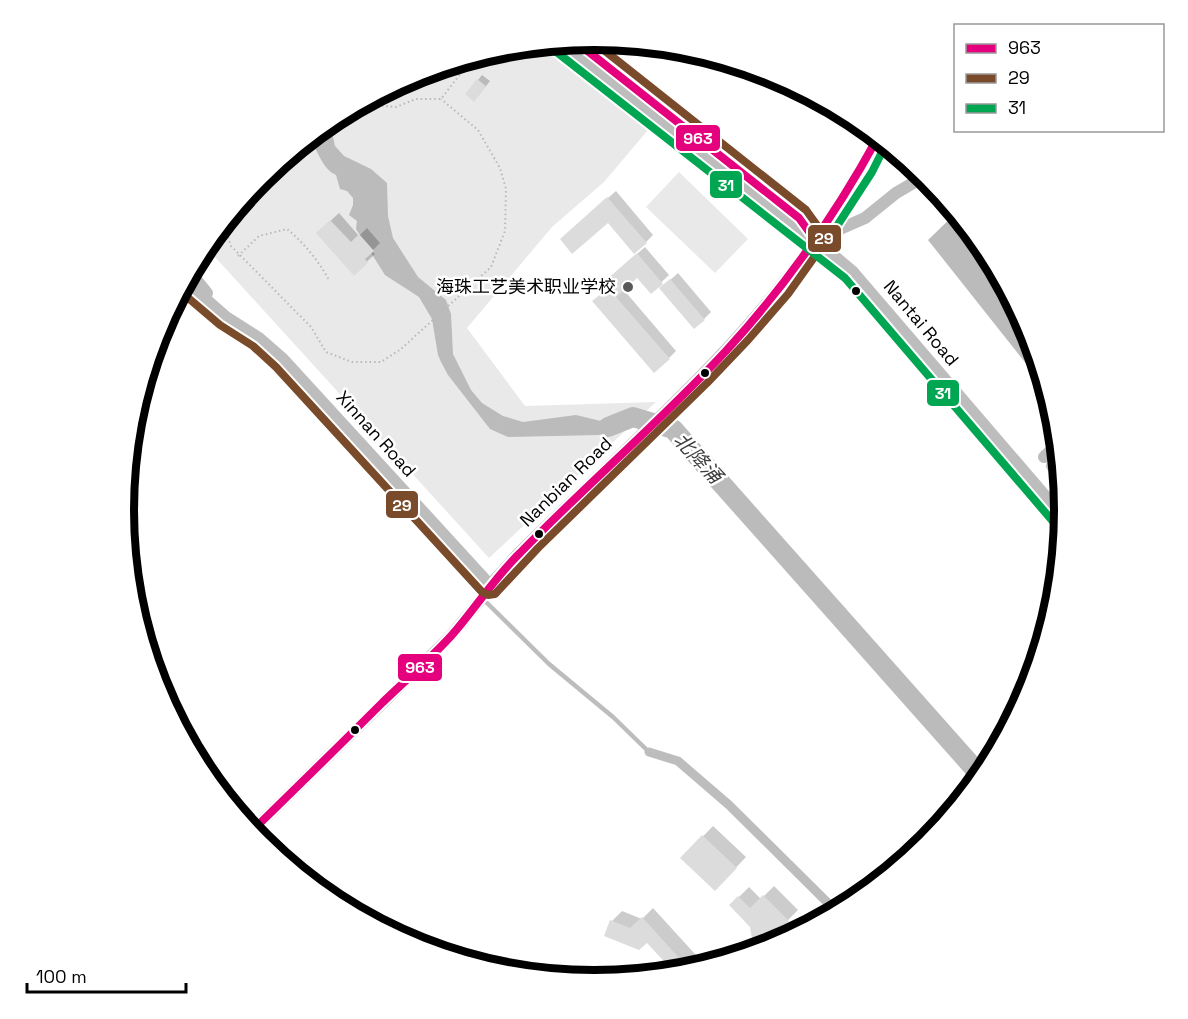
<svg xmlns="http://www.w3.org/2000/svg" width="1188" height="1019" font-family="'Space Grotesk','Noto Sans SC',sans-serif">
  <rect width="100%" height="100%" fill="#fff"/>
  <!-- green -->
  <path fill="#e9e9e9" d="M540 44 648 130 604 182 552 227 467 328 525 406 656 402 489 558 205 246 262 177 333 118 414 75 503 48Z
    M679 172 748 239 715 273 646 207Z"/>
  <!-- water -->
  <path fill="#bbb" d="M326 124 333 137 335 146 344 156 371 169 387 183 388 216 393 238 418 277 446 300 451 314 453 354 471 390 482 403 503 416 523 422 576 415 609 423 633 417 617 429 599 435 508 437 490 429 448 375 441 362 438 355 432 319 419 297 385 275 356 229 357 221 349 215 353 205V198L347 191 340 189 336 175C321 168 319 150 308 138Z
    M956 213 985 248 1029 330 1047 390 928 240Z"/>
  <!-- shadow -->
  <path fill="#0003" d="M482 75 490 81 479 95 478 80Z
    M616 191 653 235 646 242 608 221 569 232Z
    M339 213 359 236 367 228 380 243 372 251 375 254 354 274 325 226Z
    M645 247 669 275 651 292 637 276 623 289 676 351 669 358 604 292 607 280Z
    M678 273 711 312 704 319 669 281Z
    M713 826 746 857 725 879 682 858Z
    M774 886 798 910 782 926 783 939 756 950 751 926 731 905 749 887 761 899Z
    M653 908 705 965 676 972 647 941 612 921 622 911 642 919Z"/>
  <g fill="none" stroke-linecap="round" stroke-linejoin="round">
    <!-- river -->
    <path stroke="#bbb" stroke-width="20" d="M608 427 633 417 673 429 981 776"/>
  </g>
  <!-- building -->
  <path fill="#dcdcdc" d="M477 79 486 86 474 102 465 94Z
    M607 197 647 243 634 254 608 223 572 254 560 239Z
    M330 220 351 242 359 234 374 251 365 259 368 263 354 276 316 233Z
    M637 253 663 284 651 294 637 278 616 297 670 359 654 373 592 301 602 293 598 287Z
    M670 279 705 320 694 329 659 288Z
    M702 835 737 868 715 891 680 858Z
    M763 895 789 921 773 938 774 944 754 950 750 927 729 905 738 896 750 908Z
    M642 917 690 970 674 972 647 943 639 950 604 936 610 920 630 928Z"/>
  <g fill="none" stroke-linecap="round" stroke-linejoin="round">
    <!-- path -->
    <path stroke="#b8b8b8" stroke-width="2" stroke-dasharray="1.5 3" stroke-linecap="butt" d="M365 101 371 105 396 107 416 99H441L474 56
      M222 225 226 231 231 246 311 327 326 352 352 362H381L401 349 491 267 505 231 506 189 500 168 478 130 441 99
      M238 256 259 236 287 229C304 243 318 260 329 280"/>
    <!-- service -->
    <path stroke="#bdbdbd" stroke-width="4.5" d="M482 598 549 664 613 717 649 752"/>
    <!-- minor -->
    <path stroke="#bdbdbd" stroke-width="9" d="M815 240 863 166 878 137
      M649 752 678 761 729 805 836 911"/>
    <!-- tertiary -->
    <path stroke="#bdbdbd" stroke-width="12" d="M575 41 799 218 811 234
      M561 42 793 226 815 240 852 271 1064 518
      M815 240 865 218 896 193 925 176
      M190 272 207 293
      M185 281 226 317 259 338 283 359 490 585
      M1044 457 1058 444
      M1052 466 1059 459
      M252 831 450 637 482 598 490 585 518 554C620 452 733 359 815 240"/>
    <defs>
      <path id="bus-1" d="M575 41 799 218 815 240
        M252 831C296 788 340 745 383 702 406 680 430 659 451 636 475 609 494 578 520 553 587 484 660 422 725 352 785 287 836 214 878 137"/>
      <path id="bus-2" d="M180 291 220 325 253 346 276 367 482 592 488 595 495 594 538 548 707 383 748 340 788 294 825 242 824 235 806 210 590 39"/>
      <path id="bus-3" d="M554 50 845 278 1056 525
        M824 246 872 172 886 144"/>
    </defs>
    <!-- bus-1 casing -->
    <use href="#bus-1" stroke="#fff" stroke-width="12"/>
    <!-- bus-2 casing -->
    <use href="#bus-2" stroke="#fff" stroke-width="12"/>
    <!-- bus-3 casing -->
    <use href="#bus-3" stroke="#fff" stroke-width="12"/>
    <!-- bus-1 -->
    <use href="#bus-1" stroke="#e5007d" stroke-width="8"/>
    <!-- bus-2 -->
    <use href="#bus-2" stroke="#7a4b2a" stroke-width="8"/>
    <!-- bus-3 -->
    <use href="#bus-3" stroke="#00a651" stroke-width="8"/>
  </g>
  <!-- markers -->
  <circle fill="#595959" stroke="#fff" stroke-width="2" cx="628" cy="287" r="6"/>
  <g fill="#000" stroke="#fff" stroke-width="2">
    <circle cx="856" cy="291" r="5"/>
    <circle cx="705" cy="373" r="5"/>
    <circle cx="539" cy="534" r="5"/>
    <circle cx="355" cy="730" r="5"/>
  </g>
  <g text-anchor="middle" stroke-width="5" stroke-linejoin="round" paint-order="stroke">
    <!-- poi labels -->
    <g font-size="18" fill="#000" stroke="#fff" text-anchor="end">
      <text x="616" y="293">海珠工艺美术职业学校</text>
    </g>
    <!-- street labels -->
    <g font-size="18" fill="#000" stroke="#fff">
      <text transform="translate(921 323) rotate(50)" y="6">Nantai Road</text>
      <text transform="translate(376 434) rotate(48)" y="6">Xinnan Road</text>
      <text transform="translate(566 482) rotate(-44)" y="6">Nanbian Road</text>
    </g>
    <!-- water labels -->
    <g font-size="20" font-style="italic" fill="#3f3f3f" stroke="#fff">
      <text transform="translate(698 458) rotate(47)" y="7">北降涌</text>
    </g>
  </g>
  <!-- crop -->
  <path d="M0 0H1188V1019H0ZM134 510a460 460 0 1 1 920 0a460 460 0 1 1-920 0Z" fill="#fff" fill-rule="evenodd"/>
  <path fill="none" stroke="#000" stroke-width="8" d="M134 510a460 460 0 1 1 920 0a460 460 0 1 1-920 0Z"/>
  <g stroke="#fff" stroke-width="2">
    <rect x="675" y="124" width="46" height="28" rx="6" fill="#e5007d"/>
    <rect x="709" y="170" width="34" height="29" rx="6" fill="#00a651"/>
    <rect x="807" y="224" width="35" height="29" rx="6" fill="#7a4b2a"/>
    <rect x="926" y="379" width="34" height="28" rx="6" fill="#00a651"/>
    <rect x="385" y="490" width="34" height="29" rx="6" fill="#7a4b2a"/>
    <rect x="397" y="653" width="46" height="29" rx="6" fill="#e5007d"/>
  </g>
  <g font-size="16" text-anchor="middle" font-weight="bold" fill="#fff">
    <text x="698" y="144">963</text>
    <text x="726" y="191">31</text>
    <text x="824" y="244">29</text>
    <text x="943" y="399">31</text>
    <text x="402" y="511">29</text>
    <text x="420" y="673">963</text>
  </g>
  <!-- legend -->
  <rect x="954" y="24" width="210" height="108" fill="#ffffff" stroke="#999999" stroke-width="1.5"/>
  <rect x="966" y="44" width="30" height="9" fill="#e5007d" stroke="#999999" stroke-width="1.5"/>
  <text x="1008" y="54" font-size="18" fill="#000000">963</text>
  <rect x="966" y="74" width="30" height="9" fill="#7a4b2a" stroke="#999999" stroke-width="1.5"/>
  <text x="1008" y="84" font-size="18" fill="#000000">29</text>
  <rect x="966" y="104" width="30" height="9" fill="#00a651" stroke="#999999" stroke-width="1.5"/>
  <text x="1008" y="114" font-size="18" fill="#000000">31</text>
  <!-- scale -->
  <path d="M27 983v9h159v-9" fill="none" stroke="#000000" stroke-width="3"/>
  <text x="36" y="983" font-size="18" fill="#000000" stroke="#ffffff" stroke-width="4.5" paint-order="stroke">100 m</text>
</svg>
